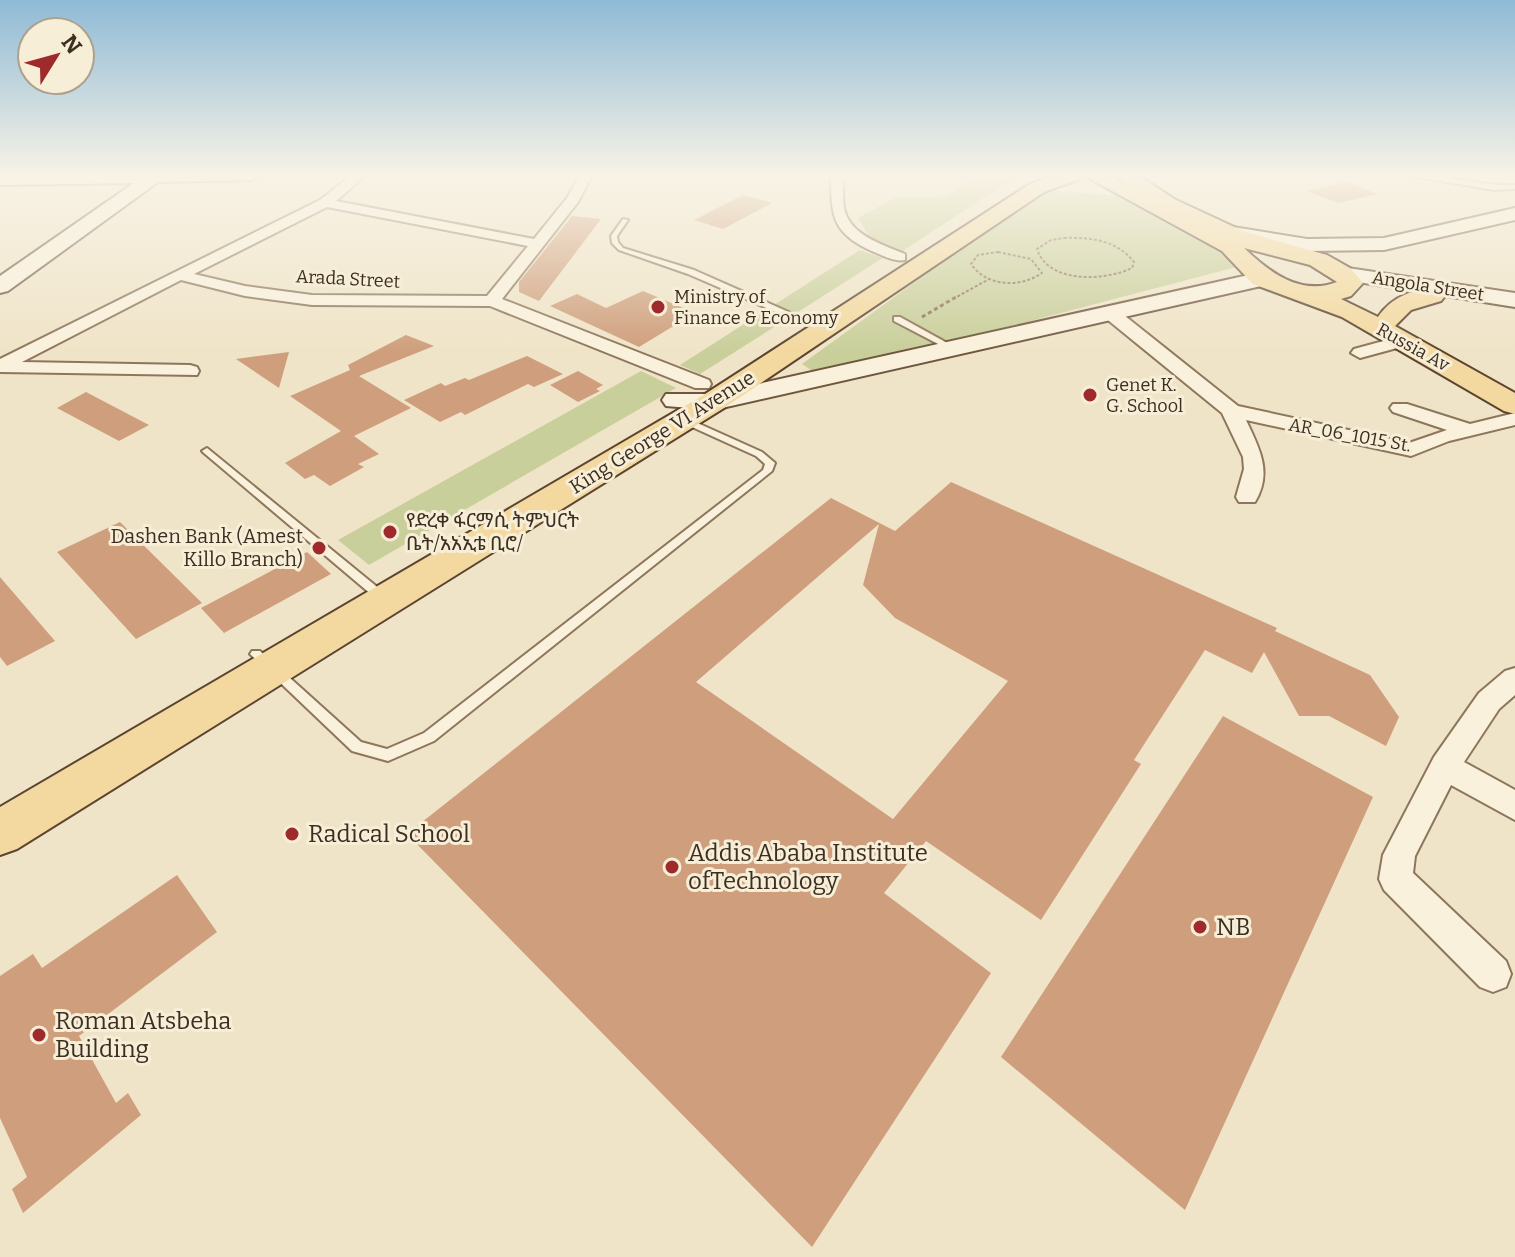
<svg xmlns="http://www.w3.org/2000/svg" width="1515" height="1257" font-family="Bitter,'Noto Sans Ethiopic',serif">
  <rect width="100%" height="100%" fill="#f0e4c8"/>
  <!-- green -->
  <path fill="#c9cf9b" d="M976 175H1008L1014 178 901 252 872 241 858 218 895 198 948 196Z
    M1042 190 1114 195 1244 265 820 376 802 364Z
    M860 250 883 258 700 374 680 365Z
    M641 371 676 388 369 565 338 540Z"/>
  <!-- building -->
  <path fill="#cf9f7d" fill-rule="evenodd" d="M1346 182 1378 194 1338 203 1307 191Z
    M743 195 772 203 723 229 694 220Z
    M572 216 601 219 539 301 519 292V282Z
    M643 291 695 313 639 347 550 306 577 294 606 308Z
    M406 335 434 346 359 376 411 408 354 436 379 454 358 464 364 467 330 486 314 475 305 479 285 463 341 431 290 396 350 370 348 365Z
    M289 352 279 388 236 359Z
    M527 356 563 374 534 387 528 384 465 415 461 412 440 422 404 400 441 383 445 386 465 378 469 380Z
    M578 371 603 385 596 389 600 391 578 402 550 385Z
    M86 392 149 425 119 441 57 408Z
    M951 482 1277 628 1275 631 1370 675 1399 717 1386 746 1329 716H1299L1264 652 1252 673 1205 650 1134 760 1141 764 1041 920 926 841 884 893 991 973 812 1247 407 834 831 498 895 531ZM879 524 863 585 895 618 1008 681 893 819 696 682Z
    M120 522 202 603 136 639 57 552Z
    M307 552 331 574 224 633 201 608Z
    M0 577 55 641 7 666 0 657Z
    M1223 716 1373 797 1185 1210 1001 1057Z
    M177 875 217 932 79 1036 116 1103 128 1093 141 1115 23 1213 12 1189 27 1177 0 1118V976L33 954 42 968Z"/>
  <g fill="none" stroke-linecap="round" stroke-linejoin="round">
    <defs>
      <path id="lane" d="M1406 175C1442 173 1478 187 1515 185V189L1494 190Z
        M623 219 628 220 617 236 618 242 623 248 694 270 827 329 820 331 688 274 619 250 612 243 611 236Z
        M894 317H900L949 344 942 346 894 321Z
        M684 417 762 452 775 463 772 471 434 741 388 761 352 751 250 654 252 651H260L361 742 387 749 424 733 763 470 765 464 756 456 681 422 679 420Z
        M207 448 387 595 389 598 387 601H379L204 453 202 451Z"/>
      <path id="street" d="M352 175H366L336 201 534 239 567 198 580 175H592L578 202 502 299 709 380 711 384 709 388H695L490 306 312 305 245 296 181 280 22 362 190 365 197 367 199 371 197 375 0 372V359L320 200ZM327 207 528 246 487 296 312 295 245 286 194 274Z
        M831 175H843C844 186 842 197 844 208 849 235 883 245 905 254V260C895 262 884 256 874 252 832 233 831 217 831 175Z
        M1109 307 1115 308 1238 406 1409 443 1447 430 1393 412 1390 408 1393 404H1407L1470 424 1515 413V425L1449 441 1411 456 1246 420C1259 448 1273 472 1255 502H1239L1236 497 1244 469 1243 457 1222 413 1103 316 1101 312Z
        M1402 336 1408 337 1411 341 1408 345 1360 358 1351 353 1354 349Z
        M1515 668V695L1499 709 1464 762 1515 790V820L1451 785 1415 856 1413 873 1506 961 1511 974 1506 987 1493 992 1480 987 1384 890 1379 879 1383 855 1434 757 1479 693 1505 671Z"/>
      <path id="secondary" d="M0 175H260L251 180 158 182 8 291 0 293V276L134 183 0 185Z
        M1515 208V220L1384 250 1307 251 1233 239 1223 233 1233 227 1307 239 1384 238Z
        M1341 267 1515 293V307L1333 278 1330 273 1333 268Z
        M1262 272 1273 279 1270 284 713 410 666 406 662 400 666 394H713Z"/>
      <path id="primary" d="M1055 175H1083L1080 179 1044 192 724 408 17 849 0 855V807L702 396 1030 184Z
        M1083 175H1108L1124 183 1117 175H1138L1174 199 1245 232 1327 255 1350 268 1363 283 1351 296 1341 299 1378 317C1391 297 1418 285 1441 291L1445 296 1441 301 1411 310 1395 326 1515 393V414L1504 411 1342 317 1253 284 1222 251ZM1244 248 1310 265 1337 282C1300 296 1269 272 1244 248Z"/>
    </defs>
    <!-- lane casing -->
    <use href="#lane" stroke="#8d765c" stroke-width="4"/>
    <!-- street casing -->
    <use href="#street" stroke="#8d765c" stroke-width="4"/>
    <!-- secondary casing -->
    <use href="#secondary" stroke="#6f573f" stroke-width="4"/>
    <!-- primary casing -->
    <use href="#primary" stroke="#5b4430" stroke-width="4"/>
    <!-- path-far1 -->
    <path stroke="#8d765c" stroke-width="2" stroke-dasharray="3 2" stroke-linecap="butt" d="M1064 238C1090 237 1117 240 1134 262L1132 268C1105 281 1048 284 1037 249L1051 240Z
      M998 252 1031 259 1042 273C1020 288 987 287 971 264L978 255Z
      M953 299 989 279"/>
    <!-- path -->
    <path stroke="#8d765c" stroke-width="3" stroke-dasharray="4 3" stroke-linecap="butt" d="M922 317 956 297"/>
    <!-- lane -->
    <use href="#lane" fill="#faf1dc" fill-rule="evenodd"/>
    <!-- street -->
    <use href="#street" fill="#faf1dc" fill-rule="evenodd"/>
    <!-- secondary -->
    <use href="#secondary" fill="#faf1dc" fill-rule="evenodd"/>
    <!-- primary -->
    <use href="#primary" fill="#f3d9a0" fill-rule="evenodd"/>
  </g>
  <!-- sky -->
  <linearGradient id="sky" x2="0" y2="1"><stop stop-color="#8fbad6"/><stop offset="0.5" stop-color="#f8f3e6"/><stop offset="1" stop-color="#f8f3e6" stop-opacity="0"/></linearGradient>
  <rect width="1515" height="351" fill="url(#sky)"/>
  <!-- markers -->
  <g fill="#9e2a2b" stroke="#f7eed8" stroke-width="3">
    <circle cx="658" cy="307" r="8"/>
    <circle cx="1090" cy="395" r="8"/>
    <circle cx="390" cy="532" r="8"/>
    <circle cx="319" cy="548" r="8"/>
    <circle cx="292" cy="834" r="8"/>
    <circle cx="672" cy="867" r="8"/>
    <circle cx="1200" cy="927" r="8"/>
    <circle cx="39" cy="1035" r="8"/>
  </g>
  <g text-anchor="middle" stroke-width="6" stroke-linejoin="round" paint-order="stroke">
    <!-- far-street labels -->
    <g font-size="18" fill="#3d2e20" stroke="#f7eed8">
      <text transform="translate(348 279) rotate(3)" y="6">Arada Street</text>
      <text transform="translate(1428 286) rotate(9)" y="6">Angola Street</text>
      <text transform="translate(1413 347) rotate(29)" y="6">Russia Av</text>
      <text transform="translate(1350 435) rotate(10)" y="6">AR_06_1015 St.</text>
    </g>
    <!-- far-poi labels -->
    <g font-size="18" fill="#3d2e20" stroke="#f7eed8" text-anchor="start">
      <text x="674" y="303">Ministry of<tspan x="674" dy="21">Finance &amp; Economy</tspan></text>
      <text x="1106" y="391">Genet K.<tspan x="1106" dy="21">G. School</tspan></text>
    </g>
    <!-- street labels -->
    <g font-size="20" fill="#3d2e20" stroke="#f7eed8">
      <text transform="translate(662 432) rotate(-32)" y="7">King George VI Avenue</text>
    </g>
    <!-- poi labels -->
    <g font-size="20" fill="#3d2e20" stroke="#f7eed8" text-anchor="start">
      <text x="406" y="527">የድረቀ ፋርማሲ ትምህርት<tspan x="406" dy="23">ቤት/አአኢቴ ቢሮ/</tspan></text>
      <text x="303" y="543" text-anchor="end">Dashen Bank (Amest<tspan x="303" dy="23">Killo Branch)</tspan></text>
    </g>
    <!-- near-poi labels -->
    <g font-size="24" fill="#3d2e20" stroke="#f7eed8" text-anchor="start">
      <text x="308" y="842">Radical School</text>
      <text x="688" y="861">Addis Ababa Institute<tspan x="688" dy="28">ofTechnology</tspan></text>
      <text x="1216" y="935">NB</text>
      <text x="55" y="1029">Roman Atsbeha<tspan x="55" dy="28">Building</tspan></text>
    </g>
  </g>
  <!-- north arrow -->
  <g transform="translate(56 56) rotate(53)"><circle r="38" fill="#f7eed8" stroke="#ada18e" stroke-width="2"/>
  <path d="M0-6L14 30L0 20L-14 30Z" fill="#9e2a2b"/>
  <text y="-12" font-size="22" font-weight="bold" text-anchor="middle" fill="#3d2e20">N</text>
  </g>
</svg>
